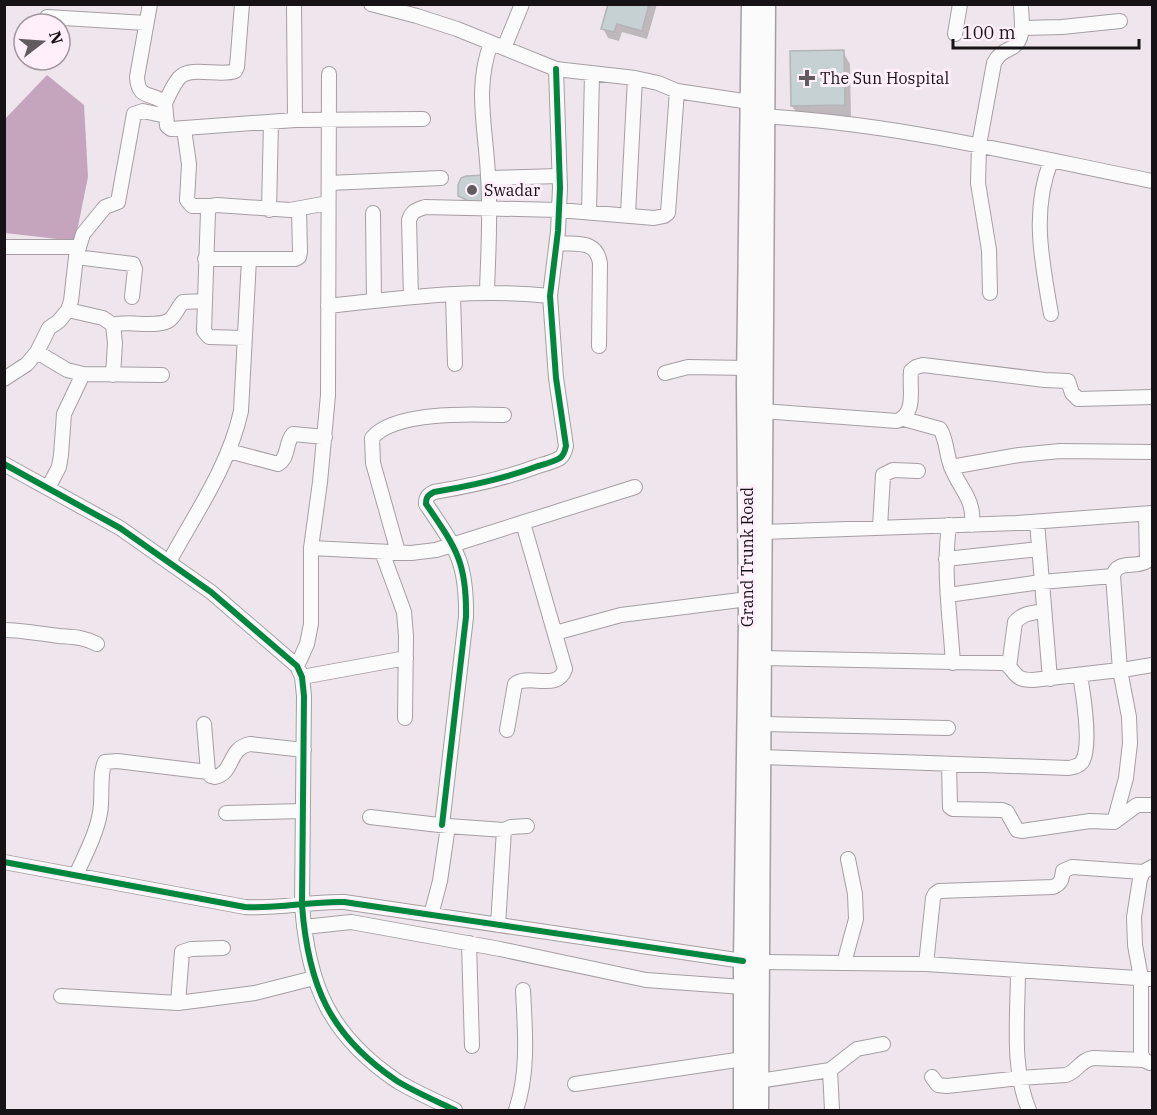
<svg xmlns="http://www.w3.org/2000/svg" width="1157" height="1115" font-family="'IBM Plex Serif',serif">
  <rect width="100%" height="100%" fill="#eee6ec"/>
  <!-- water -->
  <path fill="#c5a4bd" d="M47 75 84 105 88 177 75 241 5 233V119Z"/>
  <!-- shadow -->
  <path fill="#0003" d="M610 4H657L647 39 622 32 619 41 608 38 603 28Z
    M843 52 850 64 851 117 800 118 792 106Z"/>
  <!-- building -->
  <path fill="#c6d1d4" stroke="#b4b4b7" stroke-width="1.5" d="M608 4H649L642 31 617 24 614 32 601 29Z
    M844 50 845 105 791 106 790 51Z
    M486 175 487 201 473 203 458 196V185L461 178 466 176Z"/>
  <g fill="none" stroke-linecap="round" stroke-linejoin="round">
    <defs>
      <path id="minor" d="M150 4 137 77C138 100 152 92 165 103L167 126 171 129 295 120 423 119
        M294 4 295 120
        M371 4 417 16 457 29 556 69 635 78 658 83 677 91 750 102
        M47 17 146 23
        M1022 28 1062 27 1120 21
        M955 34 960 4
        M504 48 522 4
        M165 103C169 95 173 85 179 78 190 65 220 77 235 71L237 67 242 4
        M758 116C891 122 1022 155 1152 181
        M184 129 189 164 187 200 192 206H211
        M489 178 559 176
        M329 183 441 178
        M269 210 271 122
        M589 212 592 73
        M373 213 374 301
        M628 214 635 78
        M557 243C577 245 596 239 600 263L599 346
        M4 247H78
        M76 257 133 264 135 269 132 297
        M205 259H295L299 257 300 252 299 209
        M487 292C488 254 491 215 488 176 486 128 474 89 491 43
        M990 293 989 250 978 183 979 145 994 63C999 53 1004 52 1013 47 1026 38 1021 18 1021 4
        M453 295 455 364
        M411 297 409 220C412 211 416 210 425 207L559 210 654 218 664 216 668 213 677 91
        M328 306C402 298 476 288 550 296
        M68 310 103 318 113 325 115 343 113 375
        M1051 314C1042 262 1031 211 1051 161
        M113 325C129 320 153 328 168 321 175 317 177 308 183 302L204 301
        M245 338 209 337 204 331 208 211 211 206 217 205 290 210 328 203
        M37 352 67 370 83 374 162 375
        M665 373 688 367 747 368
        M4 379 27 364 37 352 49 328 59 321 68 310 71 301 76 257 83 234 105 207 118 202 134 114 143 111 166 116
        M762 411 897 421C917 414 909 388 911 371L916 367 923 365 1045 380 1068 381 1072 393 1078 399 1152 397
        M904 419 940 429C947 440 946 454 951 466 959 489 975 498 972 525
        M229 451 278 464C289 458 285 443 293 434L325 437
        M4 464 120 528 211 592 297 666 302 677 304 696 302 905C308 985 329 1035 397 1081 415 1092 436 1101 455 1110
        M951 467 1019 455 1060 451 1152 452
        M48 488 59 467 61 455 64 414 83 374
        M1037 522 1050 679
        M949 525C943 571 950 617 953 663
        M880 527 883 475 893 470 918 471
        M762 532 1017 523 1152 513
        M311 548 411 553 436 550 635 487
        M382 552 404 612 406 636 405 718
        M398 552 373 463 372 438C394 411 471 414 504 415
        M946 559 1039 549
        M169 562C195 514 229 466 241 411L249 259
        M948 595 1041 582 1113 576
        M4 630C23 630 40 634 59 636 73 637 84 637 97 644
        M555 633 621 615 748 599
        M761 658 1002 663 1007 664C1017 675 1016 680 1033 680L1128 669 1152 665
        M297 666 307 644 311 624V548L320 482 328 395 329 74
        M1009 667 1015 622C1023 613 1032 613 1043 611
        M302 677 406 658
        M204 724 208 772 211 776 215 777C234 773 228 748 250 744L304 750
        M760 724 948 728
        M507 730 515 684C528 673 558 692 565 669L523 523
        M760 757 1069 768C1074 767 1079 766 1082 762 1092 747 1083 693 1080 675
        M949 764 950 807 953 809 1002 810 1007 812 1017 830 1022 831 1090 821 1114 822 1137 805H1152
        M226 813 303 811
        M370 817 448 826 504 830
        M1114 822 1126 778 1130 743 1129 717 1120 670 1113 576C1117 559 1135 569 1147 561L1146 514
        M442 825 466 617C467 562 456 548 426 504 426 497 428 495 434 492 470 486 504 479 538 466 545 464 553 462 560 458 564 455 565 451 566 446L556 378 550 296 558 231 560 188 556 69
        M4 862 245 907C279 909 311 901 344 902L743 961
        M76 875C85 855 96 835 100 813 103 798 99 774 105 762L117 761 208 772
        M431 915 440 881 448 826
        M498 925 504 830 511 827 527 826
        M304 927 351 922 500 949 646 980 743 987
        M469 943 472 1046
        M759 962 926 964 1152 979
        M844 963 856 919 855 894 848 859
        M926 964 933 898 935 894 939 891 1053 887C1061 884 1062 879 1063 871L1072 867 1143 872
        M1018 970C1018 1015 1011 1067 1029 1110
        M61 996 178 1003 255 993 314 978
        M178 1003 182 952 191 949 223 948
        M1150 1063 1144 1060 1141 1054V978L1135 945 1134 917 1140 879 1143 872 1152 867
        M830 1070 832 1110
        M932 1077 938 1085 947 1086 1020 1078 1066 1075C1078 1071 1080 1060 1093 1058L1144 1060
        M759 1081 830 1070 857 1049 883 1044
        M575 1084 743 1059
        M516 1110C529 1071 525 1031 523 990"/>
      <path id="major" d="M743 1110V961L748 617 746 384 751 4
        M759 1110 766 4"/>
    </defs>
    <!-- minor casing -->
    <use href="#minor" stroke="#a59ea3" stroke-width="16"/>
    <!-- major casing -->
    <use href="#major" stroke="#a59ea3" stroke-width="21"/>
    <!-- minor -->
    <use href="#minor" stroke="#fcfbfc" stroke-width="14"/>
    <!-- major -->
    <use href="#major" stroke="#fcfbfc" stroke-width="18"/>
    <defs>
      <path id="cycleway" d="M4 464 120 528 211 592 297 666 302 677 304 696 302 905C308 985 329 1035 397 1081 415 1092 436 1101 455 1110
        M442 825 466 617C467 562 456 548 426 504 426 497 428 495 434 492 470 486 504 479 538 466 545 464 553 462 560 458 564 455 565 451 566 446L556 378 550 296 558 231 560 188 556 69
        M4 862 245 907C279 909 311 901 344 902L743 961"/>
    </defs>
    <!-- cycleway casing -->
    <use href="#cycleway" stroke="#ffeffa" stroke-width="10"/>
    <!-- cycleway -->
    <use href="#cycleway" stroke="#00873e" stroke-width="6"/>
  </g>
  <!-- markers -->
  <g fill="#625c61" stroke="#ffeffa" stroke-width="2">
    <path d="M804 69h6v6h6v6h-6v6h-6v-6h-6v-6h6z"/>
    <circle cx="472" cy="190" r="6"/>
  </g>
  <g text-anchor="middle" stroke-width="6" stroke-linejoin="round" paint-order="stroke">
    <!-- poi labels -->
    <g font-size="16" fill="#171216" stroke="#ffeffa" text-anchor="start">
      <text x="820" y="84">The Sun Hospital</text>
      <text x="484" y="196">Swadar</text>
    </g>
    <!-- street labels -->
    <g font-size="16" fill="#171216" stroke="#ffeffa">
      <text transform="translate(747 557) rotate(-90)" y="6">Grand Trunk Road</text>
    </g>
  </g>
  <!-- border -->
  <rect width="1157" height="1115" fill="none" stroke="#171216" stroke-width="12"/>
  <!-- north arrow -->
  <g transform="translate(42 42) rotate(73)"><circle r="28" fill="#ffeffa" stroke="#a2979f" stroke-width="1.5"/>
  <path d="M0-4.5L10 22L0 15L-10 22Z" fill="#625c61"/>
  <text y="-9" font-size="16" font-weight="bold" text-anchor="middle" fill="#171216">N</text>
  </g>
  <!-- scale -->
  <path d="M953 39v9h186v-9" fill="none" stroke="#171216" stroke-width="3"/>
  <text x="962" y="39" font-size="18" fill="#171216" stroke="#ffeffa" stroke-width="4.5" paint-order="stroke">100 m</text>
</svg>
